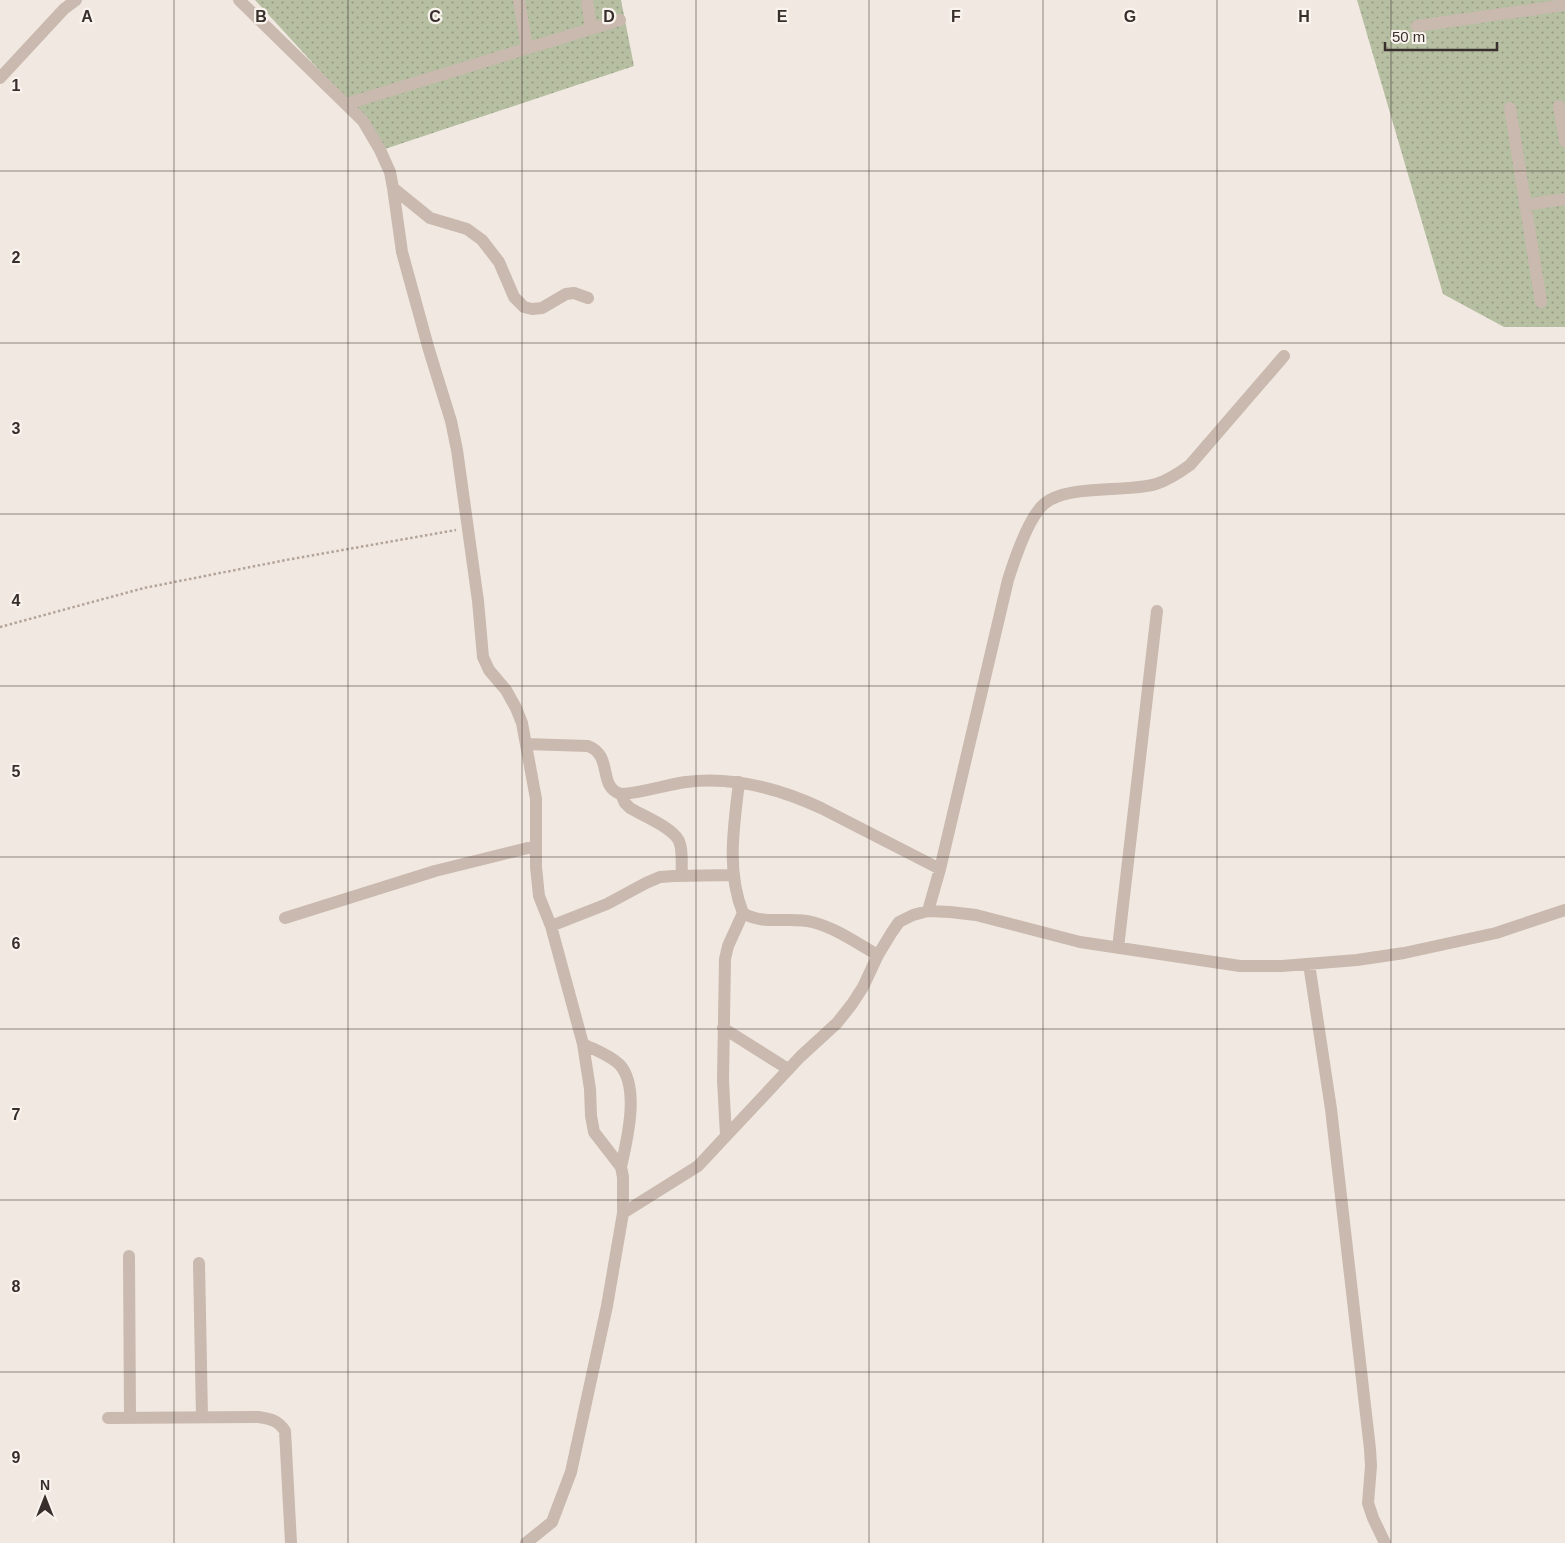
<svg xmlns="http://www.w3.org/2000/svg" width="1565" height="1543" font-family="Helvetica,sans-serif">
  <defs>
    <pattern id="grass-dots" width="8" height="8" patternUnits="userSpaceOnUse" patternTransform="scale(1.25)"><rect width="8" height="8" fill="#b7bfa2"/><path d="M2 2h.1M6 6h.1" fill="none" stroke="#969c84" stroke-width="1.8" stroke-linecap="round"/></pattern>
  </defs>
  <rect width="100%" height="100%" fill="#f1e9e1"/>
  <!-- grass -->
  <path fill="url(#grass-dots)" d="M255 0H621L634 66 385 149 333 85Z
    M1357 0H1565V327H1504L1443 294Z"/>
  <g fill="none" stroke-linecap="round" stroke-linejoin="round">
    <!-- path -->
    <path stroke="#b4a398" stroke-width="2.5" stroke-dasharray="2.5 2.5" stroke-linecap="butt" d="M0 627 144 588 286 560 456 530"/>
    <!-- minor -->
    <path stroke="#c9b9ae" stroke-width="12" d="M239 0 363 121 380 150 390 172 393 188 402 252 429 350 451 421 457 450 478 601 483 657 489 670 506 690 516 708 522 723 536 799V867L539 896 551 926 583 1044 590 1089 591 1116 594 1132 621 1167 623 1177V1213
      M519 0 527 48
      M587 0 591 28
      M1417 26 1565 5
      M0 78 64 9 76 0
      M346 104 620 20
      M1559 106 1565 141
      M1510 108 1541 302
      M393 188 430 218 467 229 482 240 499 262 514 297 524 307 532 309 542 308 566 294 574 293 588 298
      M1525 205 1565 199
      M526 744 588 746C614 756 597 787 621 794 643 793 664 785 686 782 733 776 778 788 821 808L940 869
      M739 782C734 826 726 871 743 913 764 926 789 916 812 922 834 927 858 944 878 955
      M621 794 625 803 630 808C643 816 677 829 680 844 683 854 681 866 682 876
      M928 911 940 869 1008 580C1014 561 1029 517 1044 504 1067 484 1125 493 1156 484 1169 480 1179 473 1190 465L1284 356
      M285 918 435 871 536 846
      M551 926 607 904 646 883 660 877 674 876 734 875
      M1118 948 1157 611
      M1309 964 1331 1109 1370 1449 1371 1466 1368 1503 1373 1518 1385 1543
      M723 1028 788 1069
      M583 1044C595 1050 610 1055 620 1065 640 1088 627 1140 621 1167
      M726 1136 723 1080 725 959 728 946 743 913
      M129 1256 130 1418
      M199 1263 202 1417
      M108 1418 258 1417C271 1419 278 1420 285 1431L291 1543
      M526 1543 552 1522 571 1472 607 1306 623 1213 698 1166 800 1057 837 1023 852 1004 863 987 878 955 892 932 899 922 913 915 928 911 950 912 976 915 1080 942 1240 966H1282L1357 960 1404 953 1496 933 1565 910"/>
  </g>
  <!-- grid -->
  <path fill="none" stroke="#382f2c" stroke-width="1" stroke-opacity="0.55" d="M174 0V1543M348 0V1543M522 0V1543M696 0V1543M869 0V1543M1043 0V1543M1217 0V1543M1391 0V1543M0 171H1565M0 343H1565M0 514H1565M0 686H1565M0 857H1565M0 1029H1565M0 1200H1565M0 1372H1565"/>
  <g font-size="16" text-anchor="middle" font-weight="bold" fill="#382f2c" stroke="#f9f3ee" stroke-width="4.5" stroke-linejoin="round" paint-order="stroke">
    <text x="87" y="22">A</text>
    <text x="261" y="22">B</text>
    <text x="435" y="22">C</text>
    <text x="609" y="22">D</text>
    <text x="782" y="22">E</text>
    <text x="956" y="22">F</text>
    <text x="1130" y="22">G</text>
    <text x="1304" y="22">H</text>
    <text x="16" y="91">1</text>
    <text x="16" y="263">2</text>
    <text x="16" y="434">3</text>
    <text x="16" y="606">4</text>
    <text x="16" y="777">5</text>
    <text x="16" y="949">6</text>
    <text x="16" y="1120">7</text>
    <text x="16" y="1292">8</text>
    <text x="16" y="1463">9</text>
  </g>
  <!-- north arrow -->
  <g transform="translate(45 1498)" stroke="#f9f3ee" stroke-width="4" paint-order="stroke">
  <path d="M0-4L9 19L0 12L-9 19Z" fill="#382f2c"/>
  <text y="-8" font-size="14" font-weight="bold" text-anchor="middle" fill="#382f2c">N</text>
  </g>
  <!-- scale -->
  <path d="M1385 42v8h112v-8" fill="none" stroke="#382f2c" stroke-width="2.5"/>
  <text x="1392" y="42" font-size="15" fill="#382f2c" stroke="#f9f3ee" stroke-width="4" paint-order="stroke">50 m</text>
</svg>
